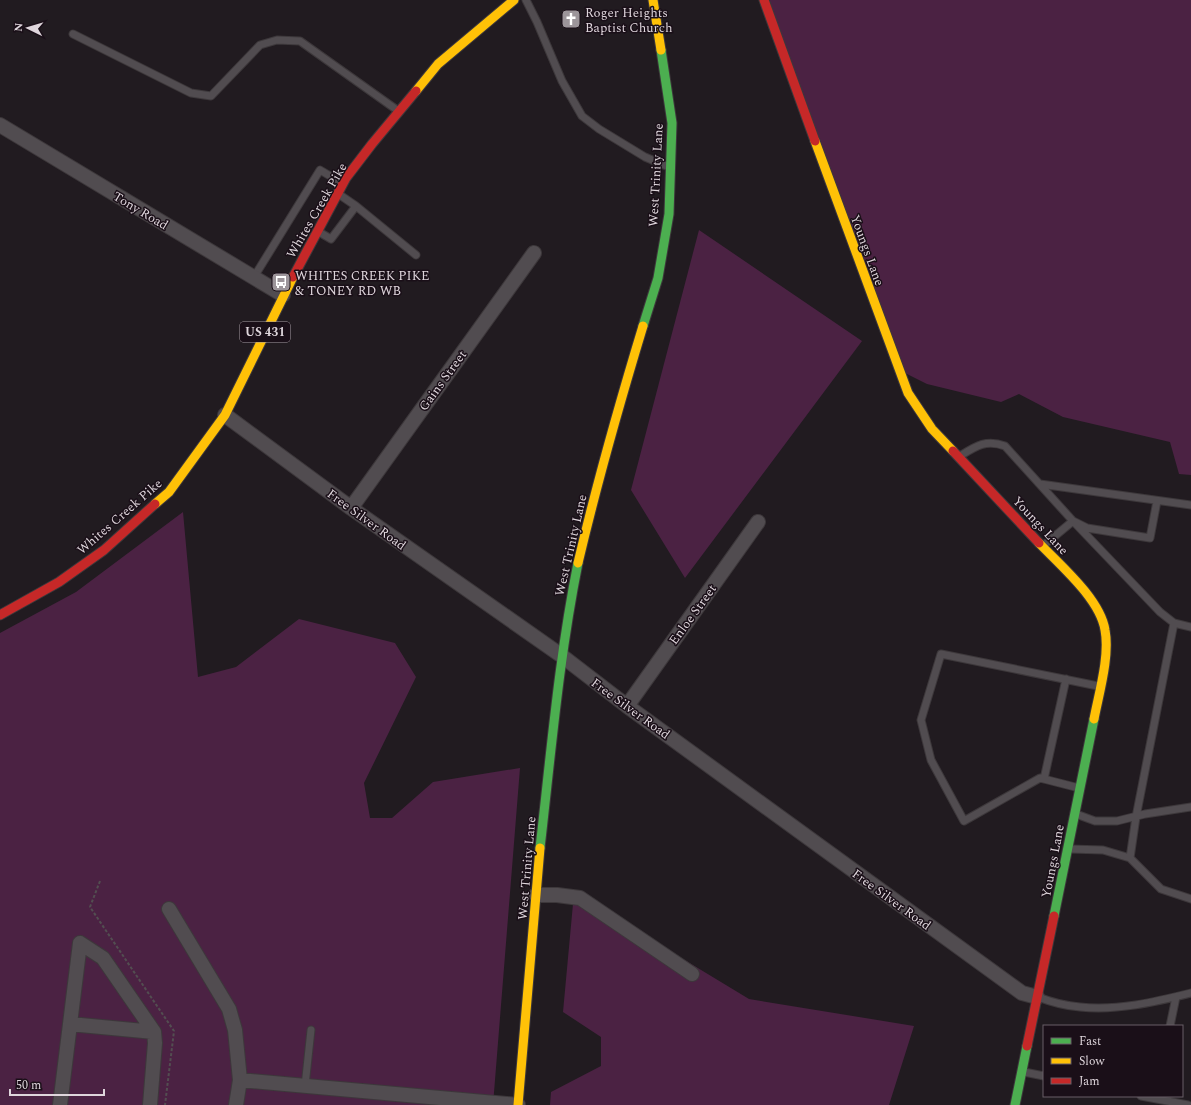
<svg xmlns="http://www.w3.org/2000/svg" width="1191" height="1105" font-family="Spectral,serif">
  <rect width="100%" height="100%" fill="#211b20"/>
  <!-- green -->
  <path fill="#4b2243" d="M764 0H1191V475L1179 474 1170 442 1063 417 1019 394 1001 402 927 384 899 370Z
    M699 230 862 341 685 578 631 490Z
    M183 512 198 677 236 667 299 619 395 643 416 677 364 783 370 818H392L433 782 520 768 493 1105H0V633L76 592Z
    M574 893 749 999 914 1026 889 1105H550L551 1092 601 1066V1037L563 1012Z"/>
  <g fill="none" stroke-linecap="round" stroke-linejoin="round">
    <defs>
      <path id="lane" d="M526 0 537 22 562 81 582 116 599 129 645 157 669 167
        M73 34 191 93 211 96 260 45 277 40 300 41 397 110
        M356 206 416 255
        M319 232 331 239 356 206 340 195
        M254 277 320 170 342 183
        M960 456C976 446 986 439 1005 446L1073 521 1160 612 1174 623 1191 627
        M1040 484 1191 505
        M1044 545 1073 521 1087 528 1150 538 1157 501
        M1044 779 1066 679
        M1079 788 1040 778 964 821 931 760 921 720 941 654 1098 686
        M1076 814 1095 821H1117L1145 814 1191 807
        M1070 849 1103 850 1130 858 1161 889 1191 899
        M1130 858 1136 817 1174 623
        M1038 997C1051 1002 1066 1006 1080 1007 1117 1011 1155 1002 1191 993
        M1170 1026 1176 997
        M1024 1072 1044 1076
        M305 1086 311 1030
        M1141 1096 1188 1105"/>
      <path id="street" d="M0 125 283 295
        M225 415 351 508 562 656 627 706 1022 993 1037 997
        M351 508 534 253
        M627 706 758 522
        M536 895H557L580 898 692 974
        M169 909 229 1009 235 1030 240 1080
        M70 1024 154 1032
        M60 1105 80 943 103 958 154 1032 155 1043 150 1105
        M236 1105 240 1080 518 1105"/>
      <path id="fast" d="M643 326 658 278 669 214 672 123 661 50
        M540 848C551 753 559 657 578 563
        M1054 916 1094 719
        M1015 1105 1027 1046"/>
      <path id="slow" d="M653 0 661 50
        M416 91 438 64 514 0
        M815 141 908 393 932 429 953 451
        M155 504 169 492 225 415 293 277
        M1039 543C1061 566 1100 599 1105 630 1110 656 1099 693 1094 719
        M578 563C597 483 619 405 643 326
        M518 1105 540 848"/>
      <path id="jam" d="M764 0 815 141
        M293 277 346 178 372 144 416 91
        M953 451 1039 543
        M0 615 59 582 104 550 155 504
        M1027 1046 1054 916"/>
    </defs>
    <!-- lane casing -->
    <use href="#lane" stroke="#3d383b" stroke-width="9"/>
    <!-- street casing -->
    <use href="#street" stroke="#3d383b" stroke-width="16"/>
    <!-- fast casing -->
    <use href="#fast" stroke="#3d383b" stroke-width="11"/>
    <!-- slow casing -->
    <use href="#slow" stroke="#3d383b" stroke-width="11"/>
    <!-- jam casing -->
    <use href="#jam" stroke="#3d383b" stroke-width="11"/>
    <!-- path -->
    <path stroke="#534e51" stroke-width="2" stroke-dasharray="3 2" stroke-linecap="butt" d="M100 881 90 907 174 1031 165 1105"/>
    <!-- lane -->
    <use href="#lane" stroke="#514c50" stroke-width="7"/>
    <!-- street -->
    <use href="#street" stroke="#514c50" stroke-width="14"/>
    <!-- fast -->
    <use href="#fast" stroke="#4caf50" stroke-width="9"/>
    <!-- slow -->
    <use href="#slow" stroke="#ffc107" stroke-width="9"/>
    <!-- jam -->
    <use href="#jam" stroke="#c62828" stroke-width="9"/>
  </g>
  <!-- icons -->
  <defs>
    <symbol id="church-square" viewBox="-11 -11 22 22"><rect x="-9" y="-9" width="18" height="18" rx="4" fill="#9c959a" stroke="#1a0f18"/><path d="M-1.2-6h2.4v3.5h3.3v2.4h-3.3V6h-2.4V-.1h-3.3v-2.4h3.3Z" fill="#fff"/></symbol>
    <symbol id="bus-square" viewBox="-11 -11 22 22"><rect x="-9" y="-9" width="18" height="18" rx="4" fill="#9c959a" stroke="#1a0f18"/><path d="M-5-6H5V4H4V6H2V4H-2V6H-4V4H-5ZM-3.5-4V0h7V-4ZM-3.5 1.2v1.5H-2V1.2ZM2 1.2v1.5H3.5V1.2Z" fill="#fff"/></symbol>
  </defs>
  <g fill-rule="evenodd">
    <use href="#church-square" x="560" y="8" width="22" height="22"/>
    <use href="#bus-square" x="270" y="271" width="22" height="22"/>
  </g>
  <g text-anchor="middle" stroke-width="3" stroke-linejoin="round" paint-order="stroke">
    <!-- shield labels -->
    <rect fill="#1a0f18" stroke="#a49aa1" stroke-width="1" x="240" y="322" width="50" height="20" rx="3"/>
    <g font-size="12" font-weight="bold" fill="#dfd6dc">
      <text x="265" y="336">US 431</text>
    </g>
    <!-- poi labels -->
    <g font-size="13" fill="#dfd6dc" stroke="#1a0f18" text-anchor="start">
      <text x="585" y="17">Roger Heights<tspan x="585" dy="15">Baptist Church</tspan></text>
      <text x="295" y="280">WHITES CREEK PIKE<tspan x="295" dy="15">&amp; TONEY RD WB</tspan></text>
    </g>
    <!-- street labels -->
    <g font-size="13" fill="#dfd6dc" stroke="#1a0f18">
      <text transform="translate(655 175) rotate(-87)" y="5">West Trinity Lane</text>
      <text transform="translate(141 210) rotate(31)" y="5">Tony Road</text>
      <text transform="translate(316 210) rotate(-60)" y="5">Whites Creek Pike</text>
      <text transform="translate(868 250) rotate(70)" y="5">Youngs Lane</text>
      <text transform="translate(442 380) rotate(-54)" y="5">Gains Street</text>
      <text transform="translate(119 516) rotate(-41)" y="5">Whites Creek Pike</text>
      <text transform="translate(367 519) rotate(36)" y="5">Free Silver Road</text>
      <text transform="translate(1041 525) rotate(47)" y="5">Youngs Lane</text>
      <text transform="translate(570 545) rotate(-77)" y="5">West Trinity Lane</text>
      <text transform="translate(692 614) rotate(-54)" y="5">Enloe Street</text>
      <text transform="translate(631 708) rotate(36)" y="5">Free Silver Road</text>
      <text transform="translate(1052 861) rotate(-79)" y="5">Youngs Lane</text>
      <text transform="translate(526 868) rotate(-85)" y="5">West Trinity Lane</text>
      <text transform="translate(892 899) rotate(36)" y="5">Free Silver Road</text>
    </g>
  </g>
  <!-- legend -->
  <rect x="1043" y="1025" width="140" height="72" fill="#1a0f18" stroke="#695f66"/>
  <rect x="1051" y="1038" width="20" height="6" fill="#4caf50" stroke="#695f66"/>
  <text x="1079" y="1045" font-size="12" fill="#dfd6dc">Fast</text>
  <rect x="1051" y="1058" width="20" height="6" fill="#ffc107" stroke="#695f66"/>
  <text x="1079" y="1065" font-size="12" fill="#dfd6dc">Slow</text>
  <rect x="1051" y="1078" width="20" height="6" fill="#c62828" stroke="#695f66"/>
  <text x="1079" y="1085" font-size="12" fill="#dfd6dc">Jam</text>
  <!-- north arrow -->
  <g transform="translate(28 28) rotate(275)" stroke="#1a0f18" stroke-width="3" paint-order="stroke">
  <path d="M0-3L7 15L0 10L-7 15Z" fill="#dfd6dc"/>
  <text y="-6" font-size="11" font-weight="bold" text-anchor="middle" fill="#dfd6dc">N</text>
  </g>
  <!-- scale -->
  <path d="M10 1089v6h94v-6" fill="none" stroke="#dfd6dc" stroke-width="2"/>
  <text x="16" y="1089" font-size="12" fill="#dfd6dc" stroke="#1a0f18" stroke-width="3" paint-order="stroke">50 m</text>
</svg>
